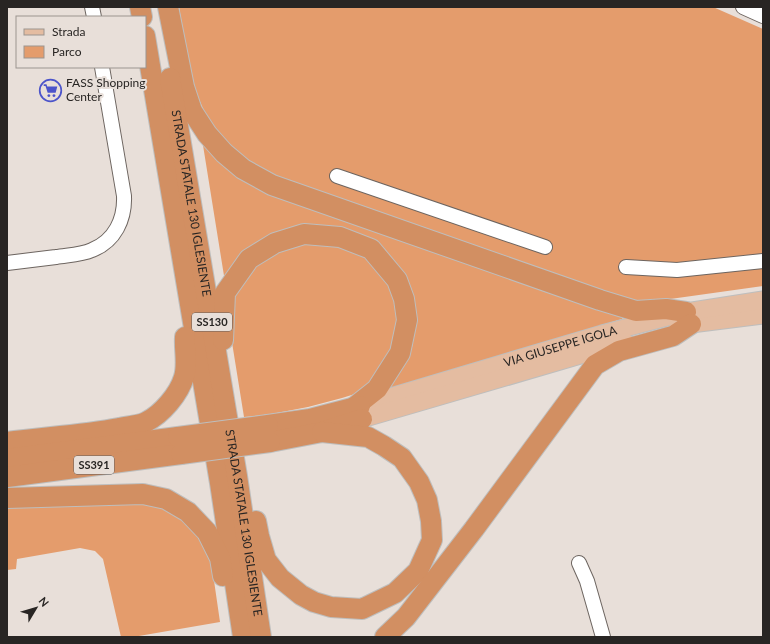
<svg xmlns="http://www.w3.org/2000/svg" width="770" height="644" font-family="Lato,sans-serif">
  <rect width="100%" height="100%" fill="#e8dfd9"/>
  <!-- green -->
  <path fill="#e49c6c" d="M179 7H713L763 29V286L656 301 632 303 304 189 249 164 211 126 196 93 184 37Z
    M202 139 210 150 625 315 622 319 386 390 400 372 412 347 417 320 414 299 403 273 364 237 340 227 320 225 295 227 225 282Z
    M319 240 360 251 392 283 400 328 384 371 358 393 342 398 308 407 266 415 244 417 230 330 232 304 237 287 260 257Z
    M138 501 167 508 197 531 211 560 220 622 133 637H121L103 559 95 551 80 548 17 559 16 569 7 570V504Z"/>
  <g fill="none" stroke-linecap="round" stroke-linejoin="round">
    <defs>
      <path id="minor" d="M92 7 94 17
        M743 7 763 16
        M337 176 545 247
        M7 263C23 261 40 259 56 257 68 255 81 255 92 250 115 241 125 219 124 196L102 67
        M626 267 677 270 763 261
        M579 563 587 581 603 637"/>
      <g id="major">
        <path d="M678 328 691 324 763 315"/>
        <path id="s1" d="M360 406 602 334 686 312 763 300"/>
        <path d="M362 419 625 342"/>
      </g>
      <g id="highway">
        <path d="M140 7 142 17"/>
        <path d="M168 7 184 87 192 111 207 134 224 153 243 169 272 185 600 300 636 311 666 309 686 312"/>
        <path d="M145 36 220 483 243 637"/>
        <path id="s2" d="M170 78 237 476 261 637"/>
        <path d="M223 340 225 293 249 259 275 243 304 234 340 237 371 249 397 280 404 299 407 320 400 353 377 389 353 408"/>
        <path d="M268 425 310 419 360 406"/>
        <path d="M7 442C44 437 82 435 119 428 127 426 138 426 146 422 162 414 179 394 184 377 188 364 184 350 185 337"/>
        <path d="M270 442 322 432 362 419"/>
        <path d="M7 459 178 437"/>
        <path d="M7 477 181 454"/>
        <path d="M7 498 143 494 166 499 188 512 207 532 220 558 223 576"/>
        <path d="M256 521 259 536 266 560 280 578 301 595 314 602 331 607 362 609 395 593 418 571 432 540 431 521 427 500 419 482 402 458 384 446 368 437 322 432"/>
        <path d="M385 637 406 617 474 529 595 365 619 351 673 336 691 324"/>
      </g>
    </defs>
    <!-- minor casing -->
    <use href="#minor" stroke="#6d6560" stroke-width="16"/>
    <!-- major casing -->
    <use href="#major" stroke="#bebebd" stroke-width="19"/>
    <!-- highway casing -->
    <use href="#highway" stroke="#bebebd" stroke-width="22"/>
    <!-- minor -->
    <use href="#minor" stroke="#fff" stroke-width="14"/>
    <!-- major -->
    <use href="#major" stroke="#e4bca1" stroke-width="17"/>
    <!-- highway -->
    <use href="#highway" stroke="#d28f62" stroke-width="20"/>
    <defs>
      <path id="highway-bridge" d="M178 437 268 425
        M181 454 270 442"/>
    </defs>
    <!-- highway-bridge casing -->
    <use href="#highway-bridge" stroke="#bebebd" stroke-width="22" stroke-linecap="butt"/>
    <!-- highway-bridge -->
    <use href="#highway-bridge" stroke="#d28f62" stroke-width="20"/>
  </g>
  <!-- icons -->
  <defs>
    <symbol id="supermarket-ring" viewBox="-11 -11 22 22"><circle r="9.5" fill="#e8dfd9" stroke="#4c54ca" stroke-width="1.5"/><path d="M-6-5.5h2.5l.6 2H6L4.5 2H-2.5L-4.4-4H-6ZM-1.5 3.2a1.3 1.3 0 1 0 .1 0ZM3 3.2a1.3 1.3 0 1 0 .1 0Z" fill="#4c54ca"/></symbol>
  </defs>
  <g fill-rule="evenodd">
    <use href="#supermarket-ring" x="38" y="78" width="25" height="25"/>
  </g>
  <g text-anchor="middle" stroke-width="4" stroke-linejoin="round" paint-order="stroke">
    <!-- shield labels -->
    <g fill="#e8dfd9" stroke="#625d5a" stroke-width="1">
      <rect x="192" y="313" width="40" height="18" rx="3"/>
      <rect x="74" y="456" width="40" height="18" rx="3"/>
    </g>
    <g font-size="11" font-weight="bold" fill="#282523">
      <text x="212" y="326">SS130</text>
      <text x="94" y="469">SS391</text>
    </g>
    <!-- poi labels -->
    <g font-size="12" fill="#282523" stroke="#e8dfd9" text-anchor="start">
      <text x="66" y="87">FASS Shopping<tspan x="66" dy="14">Center</tspan></text>
    </g>
    <!-- street labels -->
    <g font-size="12" fill="#282523" stroke="#e8dfd9">
      <text dy="4" stroke="none"><textPath href="#s2" startOffset="127">STRADA STATALE 130 IGLESIENTE</textPath></text>
      <text dy="4" stroke="none"><textPath href="#s1" startOffset="209">VIA GIUSEPPE IGOLA</textPath></text>
      <text dy="4" stroke="none"><textPath href="#s2" startOffset="451">STRADA STATALE 130 IGLESIENTE</textPath></text>
    </g>
  </g>
  <!-- border -->
  <rect width="770" height="644" fill="none" stroke="#282523" stroke-width="16"/>
  <!-- legend -->
  <rect x="16" y="16" width="130" height="52" fill="#e8dfd9" stroke="#9b9590"/>
  <rect x="24" y="29" width="20" height="6" fill="#e4bca1" stroke="#9b9590"/>
  <text x="52" y="36" font-size="12" fill="#282523">Strada</text>
  <rect x="24" y="46" width="20" height="12" fill="#e49c6c" stroke="#9b9590"/>
  <text x="52" y="56" font-size="12" fill="#282523">Parco</text>
  <!-- north arrow -->
  <g transform="translate(36 608) rotate(52)" stroke="#e8dfd9" stroke-width="3" paint-order="stroke">
  <path d="M0-3L7 15L0 10L-7 15Z" fill="#282523"/>
  <text y="-6" font-size="11" font-weight="bold" text-anchor="middle" fill="#282523">N</text>
  </g>
</svg>
